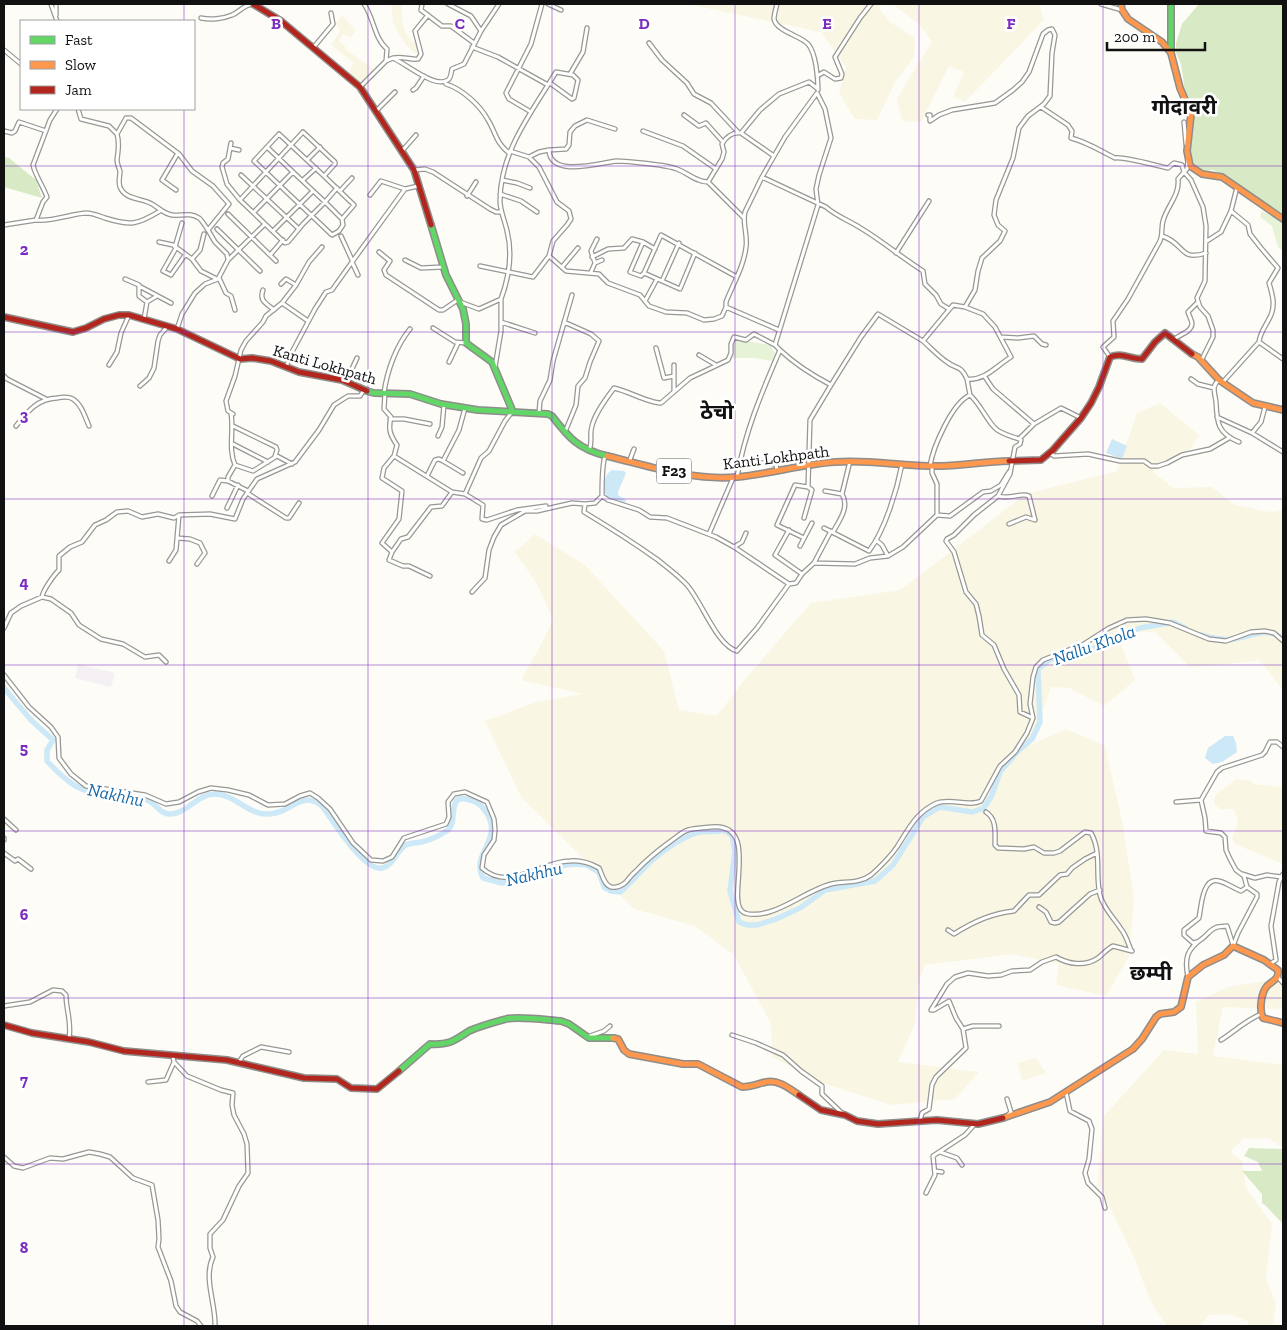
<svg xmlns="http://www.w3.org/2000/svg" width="1287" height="1330" font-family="'Zilla Slab','Noto Sans Devanagari',serif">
  <rect width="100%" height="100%" fill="#fdfcf7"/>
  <!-- industrial -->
  <path fill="#f5f0f3" d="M78 664 115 673 111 687 75 678Z"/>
  <!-- farmland -->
  <path fill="#f9f7e4" d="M391 4H401L403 25 406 34 418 47 419 50 417 53H414L406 45 399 34 393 22Z
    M687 4H881L879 8 890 22 915 38 914 57 895 82 877 120 855 119 839 93 846 67 821 32Z
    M892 4H1039L1044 20 965 102 953 97 964 72 949 66 921 122 902 121 897 98 932 42 919 24Z
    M342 15 356 31 351 37 343 34 339 41 345 46V49L375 70 367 79 362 82 348 73 354 63 331 45 340 31 336 23Z
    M1160 403 1199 435 1191 449 1153 472 1173 488 1212 487 1235 505 1270 512 1283 510V690L1259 660 1219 665 1190 667 1155 632H1130L1121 645 1135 680 1104 706 1069 688 1051 687 1030 745 1066 729 1105 746 1123 825 1134 899 1129 957 1106 996 1056 985 1059 964 1013 954 925 965 918 985 915 1024 898 1062 979 1072 955 1099 891 1105 822 1083 772 1057 771 1024 734 955 695 926 634 909 521 797 485 721 536 702 582 694 521 680 539 648 553 620 537 584 515 552 535 534 585 565 664 651 679 710 717 716 746 678 811 603 900 590 1026 494 1117 471 1137 413Z
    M1236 779 1251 781 1253 784 1283 787V864L1235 844 1232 838 1238 821 1234 809H1220L1214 804 1215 795Z
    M1283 978V1009L1223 1007 1213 1056 1283 1065V1148L1269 1138 1243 1139 1230 1152 1242 1161 1246 1188 1272 1224 1266 1279 1276 1304 1273 1324 1271 1326H1249L1248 1321 1228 1314 1209 1315 1199 1326H1167L1150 1300 1134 1257 1098 1184 1103 1117 1164 1050 1198 1054 1196 1002 1228 987Z
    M1036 1058 1046 1073 1022 1081 1018 1063Z"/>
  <!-- green -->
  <path fill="#e7f3d7" d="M1262 211 1283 221V251L1278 247 1272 226 1260 217Z
    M735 339 770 345 775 353 772 361 756 358H732Z"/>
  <!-- forest -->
  <path fill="#d8eac5" d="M1199 4H1283V214L1229 178 1213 170 1201 171 1192 162 1186 98 1181 64 1176 53V43L1182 24Z
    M4 157 9 158 36 180 42 198 4 187Z
    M1249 1148 1283 1149V1224L1266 1206 1262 1203V1194L1242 1171H1262L1258 1162 1244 1156Z"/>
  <!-- water -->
  <path fill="#cde8f7" d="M1112 439 1127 446 1122 459 1106 453Z
    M612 470 624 471 626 473 618 492V495L626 500 624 504C618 502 610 500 606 495 600 487 605 474 612 470Z
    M1225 736H1233L1236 743 1237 752 1222 762 1213 764 1205 758 1208 748Z"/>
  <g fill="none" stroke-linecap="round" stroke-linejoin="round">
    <!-- river -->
    <path stroke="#cde8f7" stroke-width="5.5" d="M1201 635C1210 637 1223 641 1233 639 1252 637 1264 626 1283 638
      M4 688 31 720 53 740 47 750V761C67 783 82 794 112 796 124 796 138 796 149 801 157 805 161 815 171 814 188 813 197 794 215 794 235 794 248 815 268 814 292 814 301 788 323 807 332 820 364 872 382 868 395 865 395 851 406 845 410 843 416 843 421 842 431 840 439 836 448 830 458 822 447 795 466 799 472 800 479 803 483 808 508 838 469 853 483 878L502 883 525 879 560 866 574 864 587 865 599 872 604 887 611 891 620 892C630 884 638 874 647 865 661 852 679 839 696 833 706 829 714 834 723 830L732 835 735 852 730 891 739 922 747 925H757L776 919 800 908 825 890 875 881 893 865 923 817 940 807 972 812 984 808 992 795 1000 772 1017 752 1032 739 1040 722 1038 669 1049 660 1105 645 1122 634 1140 628 1173 622 1185 628"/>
    <defs>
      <path id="street" d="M51 4 57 21
        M364 4C374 18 374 38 387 49L386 61
        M422 4 421 10 442 26H451L474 43
        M448 4 471 16 481 31
        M548 4 561 10
        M777 4C776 8 774 15 774 19 776 31 801 36 808 44 816 53 818 78 818 90
        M1101 4 1122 10
        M56 15V4
        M201 18C210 20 223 19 232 15 240 12 243 5 253 4
        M649 43 662 60 687 83 694 94 711 103 738 132
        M472 47 498 57 548 85
        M313 48 333 24 331 13
        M4 50 21 64
        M394 58C402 56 410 60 418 59L421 54 415 31 428 15
        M570 74 583 52 587 28
        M817 76 824 72 835 79 841 78 842 74 835 57 860 18 871 4
        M445 81 446 84C462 89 480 105 488 120 496 133 496 143 509 153
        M360 87 386 61 393 58C405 63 435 89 448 80 451 78 451 73 452 69L464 64 481 31 499 4
        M413 90 416 88 424 76
        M1041 107 1068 125 1072 131 1071 138C1087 142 1099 150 1115 158 1123 156 1157 166 1168 168L1174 163 1182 165 1184 172 1178 179C1180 195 1167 206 1163 221 1161 228 1163 234 1160 241L1128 299 1113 321 1114 337 1103 347 1110 357
        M78 109 81 119 109 126 117 134
        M376 111 395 92
        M531 112 509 99 506 93 531 44 542 4
        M684 115 699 126 706 123 723 142
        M1184 122 1186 144
        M4 131 12 133 15 131 19 122 46 131
        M643 131 683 146 716 169
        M741 133 774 156
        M231 143 228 159 223 163 222 167 227 184 240 200 285 243 288 242 303 224 325 202 342 219 354 205 324 176 335 164V162L303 132 240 200
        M230 148 239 150
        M549 150 566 149 569 145 570 132 575 126 587 120 615 129
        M402 151 416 135
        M529 157 539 152 549 150C550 178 599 163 616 161 627 161 667 165 677 169 688 173 696 182 708 182L744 218
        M307 160 320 147
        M1188 160 1187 169 1184 172 1191 180 1203 207 1206 226 1205 281 1197 298 1200 307 1208 316 1213 330V337L1201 361
        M414 170 425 169 433 172 490 209 496 212H501
        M293 172 325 202 337 188
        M241 175 299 229
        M324 176 279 134 254 161 332 235 339 231 343 225 342 219
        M762 177 826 207C836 216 848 220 859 227 881 240 901 257 923 271L925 284 936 295 941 304 949 309
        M303 180 316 168
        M502 180 517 183 530 188
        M708 182 722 159 724 152 722 144C726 137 733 132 741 133L760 110 779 94 809 82 818 89
        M176 190 162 180 178 153
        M340 191 352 178
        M500 194 521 201 537 212
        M370 195 381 181 405 189 418 186
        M467 196 476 182
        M254 212 293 172 267 147
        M228 214 276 261
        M36 220C53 222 69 214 86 213 93 213 99 216 105 218 131 226 137 225 160 211
        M4 225 36 220 43 202 47 197C43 186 35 175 33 165L50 120 57 109
        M217 229 260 271
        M273 231 313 191
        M341 236 352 260
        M1162 236C1185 243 1179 262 1206 253
        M1207 241 1221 232 1231 211 1237 187
        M159 242 173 245 192 259 201 271 217 279
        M175 247 182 223
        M176 248 163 271 171 275 185 255
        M655 249 643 242 630 272 641 276 644 273 661 235 737 277
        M379 252 390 261 384 270 386 275 439 310H443L459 299
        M896 253 929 201
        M271 254 283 240
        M549 256 566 271 599 274 608 283 640 295 649 306 666 312 687 313 704 320 714 319 722 316 726 307
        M592 257 608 249 624 248 632 239 643 242
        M192 259 200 250 204 234
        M228 260 265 224
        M405 260 421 268 443 267
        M595 263 602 260
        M480 266 533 277 549 256 553 241 567 225 571 219 569 211 557 202 539 167 529 157 510 151
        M562 267 578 248
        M591 272 595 263 591 251 597 239
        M644 273 680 289 695 253
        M358 275 352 262 405 189
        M219 278 226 293 231 296 235 310
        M125 279 139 285V296L147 302 144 319
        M662 281 679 243
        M281 284 286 279 296 285
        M139 286 171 303
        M263 290C259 301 266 303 274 310
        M645 301 657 279
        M147 302 157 296
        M460 302 479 309 501 299C509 277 513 254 507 231 505 221 500 211 500 201 500 151 532 112 556 72L573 75 578 80 574 98 572 99 550 83
        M282 303 308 321
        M501 322 535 333
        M564 322 591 334 599 341 590 362 585 378 578 386 576 405 565 432
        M433 328 455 342 466 343
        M177 329 182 314 195 293 205 284 218 279 228 260 227 254 215 242 208 230 229 204 213 186 192 171 179 154 131 118H126L117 134C120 144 118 150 117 160 117 164 119 168 120 171 120 177 118 181 120 187 125 200 142 198 152 204 159 208 164 214 172 215 181 216 190 212 199 218 202 220 205 226 208 230
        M1001 337 1018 338 1034 336 1042 344 1046 345
        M1174 340C1179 334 1191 333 1192 324 1192 320 1189 316 1188 312L1198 302
        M923 341C931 348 938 356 947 362 957 370 960 364 967 379 985 381 996 366 1011 357L995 327 983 314 965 307
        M1259 342 1283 359
        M775 345 818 205 816 189 819 175 831 138 825 109 817 93 785 137 762 177 745 212C742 223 748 235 746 247 744 266 733 284 726 302V307L779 330
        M656 348 664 378 674 376
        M780 350C796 365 812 375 831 385L810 420 808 487
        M699 355 716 365
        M449 362 458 343
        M109 365 117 352 121 333 129 315
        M286 367 292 352 315 309 326 292 332 290 352 262
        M495 367 501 331V299
        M4 376 7 379 46 399
        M985 377 993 389 1034 424 1061 408 1081 418
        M1191 379 1198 384 1214 388
        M1219 380C1211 386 1215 393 1216 402 1217 422 1217 433 1239 442
        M346 382 357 358
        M1223 382 1259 342C1260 333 1265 327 1269 319 1276 307 1273 296 1269 283L1278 268 1261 248 1250 234 1248 225 1231 211
        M831 385 861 337 878 314 923 341 953 305 965 307 975 290 978 271 982 258 1000 241 1005 231 998 225 994 215 996 200 1013 158 1019 128 1028 116 1044 104 1050 96 1052 53 1055 35 1052 29 1048 30 1043 34 1029 72 1022 82 1013 90 995 103 952 110 939 115 930 121V115H928
        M140 386 149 378 154 368 158 341 160 335 168 326
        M674 391V365
        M384 393C387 371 396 346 410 329
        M385 393 384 409 391 417C388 429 390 435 397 445L394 456 452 492 465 494 481 458 489 451 505 421 512 412
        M970 395C980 404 985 417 994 427 1000 434 1011 436 1019 439L1034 424
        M1265 407 1261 422 1252 433 1283 452
        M231 413C234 430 228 449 235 465L253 471 277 456 292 464
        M539 413 540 401 550 380 553 361 572 295
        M233 414 228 411 226 401 235 376 241 350 246 341 263 322 266 316 282 303 296 285 309 262 322 247
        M1217 417 1252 433
        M390 419H404L430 424
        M16 426C28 411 37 399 57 398 62 397 68 396 73 399 82 405 85 417 89 426
        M233 426 276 447 277 450 275 456
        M438 436 442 427 444 405
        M1019 439 1021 440 1020 444 1015 447 1010 474 998 496 974 515 954 535 947 539 946 541 954 552 966 592 976 604 979 616 982 635 994 645 1004 669 1019 695 1020 712 1033 718
        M233 444 268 462
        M589 450C593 442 589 435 592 426 595 413 606 399 614 388 628 391 649 403 661 403L690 378 728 360 731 353V344L734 337 746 340 754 334 775 345 780 350C762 392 745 431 737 477
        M1050 453 1054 456 1088 454 1120 461H1144L1151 466H1158L1167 463 1182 455 1210 449 1229 438
        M394 456 384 468 382 478 402 491 399 519 382 543 392 552 401 539 408 537 431 507 442 506 452 492
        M443 461 463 473
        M740 461 776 464 777 471
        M629 462 634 449
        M235 465 228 477V481L248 491
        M930 466C933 447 952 403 970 395L967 379
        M932 466V473L937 484V515L950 516 983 492 991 491 1001 485 1009 472
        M427 476 435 460 439 459 443 461 459 430 465 408
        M825 491 842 494
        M247 493 286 518H289L299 503
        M465 494 483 505 482 519 487 520 517 510 546 506
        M212 496 220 480 228 481
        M602 496 608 500 639 510 650 517 667 518 716 537 734 547 742 542 746 533
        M998 496C1010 500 1021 492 1029 496L1035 520 1026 517 1009 524
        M585 504 584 512C609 527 634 543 658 560 668 568 679 576 687 585 702 602 717 646 737 651L757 628 789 584 796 583 802 574 814 563 855 564 870 558 888 556 903 547 937 515
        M227 508 238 485
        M804 518 812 490 808 487 795 485 777 525 804 538
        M824 528 869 551C885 530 897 490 902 464
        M789 530 775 555 802 574
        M833 532C839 521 850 507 842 494L850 461
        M709 534 733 478
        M177 538 190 539 200 543 205 553 197 564
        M876 540 882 545 888 556
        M800 546 812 523
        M734 547 789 584
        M392 552 389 560 403 566H409L430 576
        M169 561 176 550 179 515
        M814 563 831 531
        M472 592 485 578 489 550 494 537 501 525 525 511H537L572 503 585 504 595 503 602 496C602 486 602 465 605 456
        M42 597C43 590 54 575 59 570V556L70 547 82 542 95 525 106 520 117 512 128 511 142 517 158 514 174 518 179 515 210 514 235 519 243 499 257 479 295 462 319 430 334 405 348 396H360L364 390
        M4 628 11 613 21 606 42 597 51 599 71 613 79 625 101 639 123 644 145 657 159 655 166 662
        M4 675 29 707 51 727 58 737 59 758 71 774 86 786 145 795 166 804 179 802 198 792 211 788 228 790 249 795 268 805 285 804 300 796 310 793 318 798 330 809 353 843 371 860 383 861 392 857 404 838 446 824 449 817 448 802 454 794 465 792 487 802 494 819 495 830 494 840 484 855 482 868C510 893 540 861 570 861 581 860 590 863 599 868 602 874 604 885 611 887 615 888 621 886 625 883 628 880 631 875 635 872 647 859 661 848 675 838 679 835 684 831 688 830 695 828 704 828 711 827 762 822 725 900 743 912 749 916 762 914 769 912 790 906 809 890 831 884 844 881 859 884 871 875 880 867 890 857 897 847 908 830 916 812 937 803 951 798 970 807 981 801L1000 766 1015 752 1027 733 1033 718 1030 704 1033 677 1036 667 1043 660 1084 644 1109 628 1127 620 1146 619 1170 623 1209 639 1226 641 1251 632 1265 631 1274 633 1283 641
        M1176 802 1201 800
        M986 812C997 819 995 833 995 845L998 848 1024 849 1034 847 1044 853H1054L1060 851 1085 832 1091 833C1102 852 1095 875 1100 895 1103 908 1114 918 1121 929 1126 935 1128 943 1131 950
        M4 819 16 830
        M4 838V840
        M4 853 15 861 18 859 31 869
        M1242 874 1255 878 1267 875 1282 877
        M1039 907 1046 912 1051 922 1055 923 1059 922 1090 894 1100 890
        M948 930 954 934C971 923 993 913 1014 911L1029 895H1039L1060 875 1067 874 1072 868 1085 859 1097 853
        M1197 942 1193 943 1184 935V930L1199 918C1201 909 1202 876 1219 881 1227 883 1233 888 1241 891L1247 887
        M1233 946 1238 933 1257 897V894L1247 887 1244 876 1236 870 1230 859 1226 850 1225 837 1221 833 1206 831 1205 818 1201 800 1217 772 1222 768 1262 755 1265 752 1270 742H1277L1283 747
        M1270 964 1276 960 1271 926 1279 882 1283 874
        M1188 977C1184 958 1187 949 1203 938 1207 935 1210 930 1215 928 1218 926 1223 927 1227 926L1233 945
        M1278 977 1283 983
        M4 1006 30 1002 53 990 62 991 66 995C66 1010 72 1023 69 1038
        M963 1029 973 1026H999
        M732 1035 756 1043 783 1055 801 1071 822 1086V1094L844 1115
        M587 1037 604 1031 610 1026
        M1221 1040C1235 1031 1245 1021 1261 1014
        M174 1062 187 1076 221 1090 233 1093 232 1105 234 1115 244 1134 247 1144 248 1173 239 1186 223 1220 210 1234V1248L213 1257C203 1278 216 1304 215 1326
        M239 1062 243 1056 261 1047 289 1052
        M148 1082 166 1080 174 1062 173 1057
        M1066 1092 1070 1111 1089 1121 1092 1129 1089 1159 1085 1173 1088 1183 1102 1197 1105 1208
        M1007 1116 1011 1112 1007 1099
        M920 1121 922 1113 929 1109 932 1085 936 1077 966 1048 963 1029 956 1018 949 1001 934 1010H931L947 984 955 977 968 973 988 976 1001 975 1012 971 1030 970 1042 962 1056 957C1068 964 1085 967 1098 958 1103 954 1107 949 1113 946L1132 951
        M940 1152 957 1158 962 1165
        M4 1157 14 1166 23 1168 50 1158 63 1159 89 1152 100 1154 110 1157 133 1178 152 1185 158 1220 159 1239 158 1247 171 1281 176 1306 180 1312 197 1321 201 1326
        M935 1171 942 1172
        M926 1193 935 1175 933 1156 965 1135 975 1124"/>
      <path id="fast" d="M1171 4V52
        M431 225 446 275 463 309 466 324V343L492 362 513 412
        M367 391 374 393 410 394 441 404 478 410 548 414 552 416C569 438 578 449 607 456
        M399 1071 430 1044C449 1045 454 1041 469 1031 480 1026 495 1022 506 1019 518 1016 547 1020 561 1021L569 1024 589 1038H613"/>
      <path id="slow" d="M1121 4 1122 10 1128 19 1162 42 1171 53 1180 88 1191 114 1187 151 1190 166 1202 174 1222 177 1283 219
        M1192 354 1198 357 1219 380 1253 403 1283 410
        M607 456C649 466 693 481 737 477 770 474 802 464 835 462 870 459 905 467 941 466 963 466 986 461 1009 461
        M613 1038 618 1039 624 1050 629 1054 683 1064H698L742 1087C751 1087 757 1084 766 1082 778 1079 790 1089 799 1095
        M1003 1118 1050 1102 1133 1049 1142 1039 1156 1017 1160 1014 1174 1012 1181 1007 1188 977 1203 965 1224 955 1233 946 1264 960 1278 970C1279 980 1273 980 1267 986 1261 993 1259 1010 1263 1018L1283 1023"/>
      <path id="jam" d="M253 4 281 21 360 87 414 170 431 225
        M4 317 73 332 86 328 104 319 119 315H129L177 329 240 359 252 358 271 361 299 372 342 380 367 391
        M1009 461 1041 460 1053 450 1081 418 1091 403 1099 387 1110 357C1122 352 1129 359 1142 359L1155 342 1165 333 1192 354
        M4 1025 32 1033 89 1042 124 1051 227 1060 304 1078 337 1079 351 1088 377 1089 399 1071
        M799 1095 821 1110 845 1115 857 1121 878 1124 937 1120 978 1124 1003 1118"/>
    </defs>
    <!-- street casing -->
    <use href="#street" stroke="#979795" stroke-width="5.5"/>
    <!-- fast casing -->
    <use href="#fast" stroke="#8e8d8b" stroke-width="8"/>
    <!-- slow casing -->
    <use href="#slow" stroke="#8e8d8b" stroke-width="8"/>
    <!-- jam casing -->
    <use href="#jam" stroke="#8e8d8b" stroke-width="8"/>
    <!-- street -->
    <use href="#street" stroke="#fffffe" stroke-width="3"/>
    <!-- fast -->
    <use href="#fast" stroke="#63d668" stroke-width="5"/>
    <!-- slow -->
    <use href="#slow" stroke="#ff974d" stroke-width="5"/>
    <!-- jam -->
    <use href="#jam" stroke="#b3261e" stroke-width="5"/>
  </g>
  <!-- grid -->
  <path fill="none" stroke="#7b2cbf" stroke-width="1" stroke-opacity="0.55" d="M184 4V21M368 4V1326M552 4V1326M735 4V1326M919 4V1326M1103 4V1326M184 109V1326M4 166H1283M4 332H1283M4 499H1283M4 665H1283M4 831H1283M4 998H1283M4 1164H1283"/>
  <g text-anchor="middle" stroke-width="5" stroke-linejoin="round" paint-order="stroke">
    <!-- shield labels -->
    <rect fill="#fff" stroke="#585858" stroke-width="1" x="656.5" y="458.5" width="35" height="25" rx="4"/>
    <g font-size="15" font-weight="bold" fill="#111">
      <text x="674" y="476">F23</text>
    </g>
    <!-- street labels -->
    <g font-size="16" fill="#111" stroke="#fff">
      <text transform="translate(325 364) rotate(16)" y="6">Kanti Lokhpath</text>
      <text transform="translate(776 457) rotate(-7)" y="6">Kanti Lokhpath</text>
    </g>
    <!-- water labels -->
    <g font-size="18" font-style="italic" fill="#1768a6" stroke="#fff">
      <text transform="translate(1094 645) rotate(-20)" y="6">Nallu Khola</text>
      <text transform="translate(116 795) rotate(12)" y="6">Nakhhu</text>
      <text transform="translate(534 874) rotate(-13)" y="6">Nakhhu</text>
    </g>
    <!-- district labels -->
    <g font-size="21" font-weight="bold" fill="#111" stroke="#fff">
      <text x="1184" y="114">गोदावरी</text>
      <text x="717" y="419">ठेचो</text>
      <text x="1151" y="980">छम्पी</text>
    </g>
  </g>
  <g font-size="16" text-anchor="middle" font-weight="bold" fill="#7b2cbf" stroke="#fff" stroke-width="5" stroke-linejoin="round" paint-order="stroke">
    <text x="276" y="29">B</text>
    <text x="460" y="29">C</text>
    <text x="644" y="29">D</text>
    <text x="827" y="29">E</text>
    <text x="1011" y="29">F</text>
    <text x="24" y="255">2</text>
    <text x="24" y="421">3</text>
    <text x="24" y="588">4</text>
    <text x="24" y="754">5</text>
    <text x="24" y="920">6</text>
    <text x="24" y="1086">7</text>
    <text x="24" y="1253">8</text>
  </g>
  <!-- border -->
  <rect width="1287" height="1330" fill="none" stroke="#111111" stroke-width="10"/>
  <!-- legend -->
  <rect x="20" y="20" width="175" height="90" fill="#ffffff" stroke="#a0a0a0"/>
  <rect x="30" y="36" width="25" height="8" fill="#63d668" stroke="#a0a0a0"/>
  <text x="65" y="45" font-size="15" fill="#111111">Fast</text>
  <rect x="30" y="61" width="25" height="8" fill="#ff974d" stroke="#a0a0a0"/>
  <text x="65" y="70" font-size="15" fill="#111111">Slow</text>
  <rect x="30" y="86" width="25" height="8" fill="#b3261e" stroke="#a0a0a0"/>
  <text x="65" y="95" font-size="15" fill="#111111">Jam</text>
  <!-- scale -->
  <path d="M1107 42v8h98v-8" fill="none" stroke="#111111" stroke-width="2.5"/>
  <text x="1114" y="42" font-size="15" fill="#111111" stroke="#ffffff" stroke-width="4" paint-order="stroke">200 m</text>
</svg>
